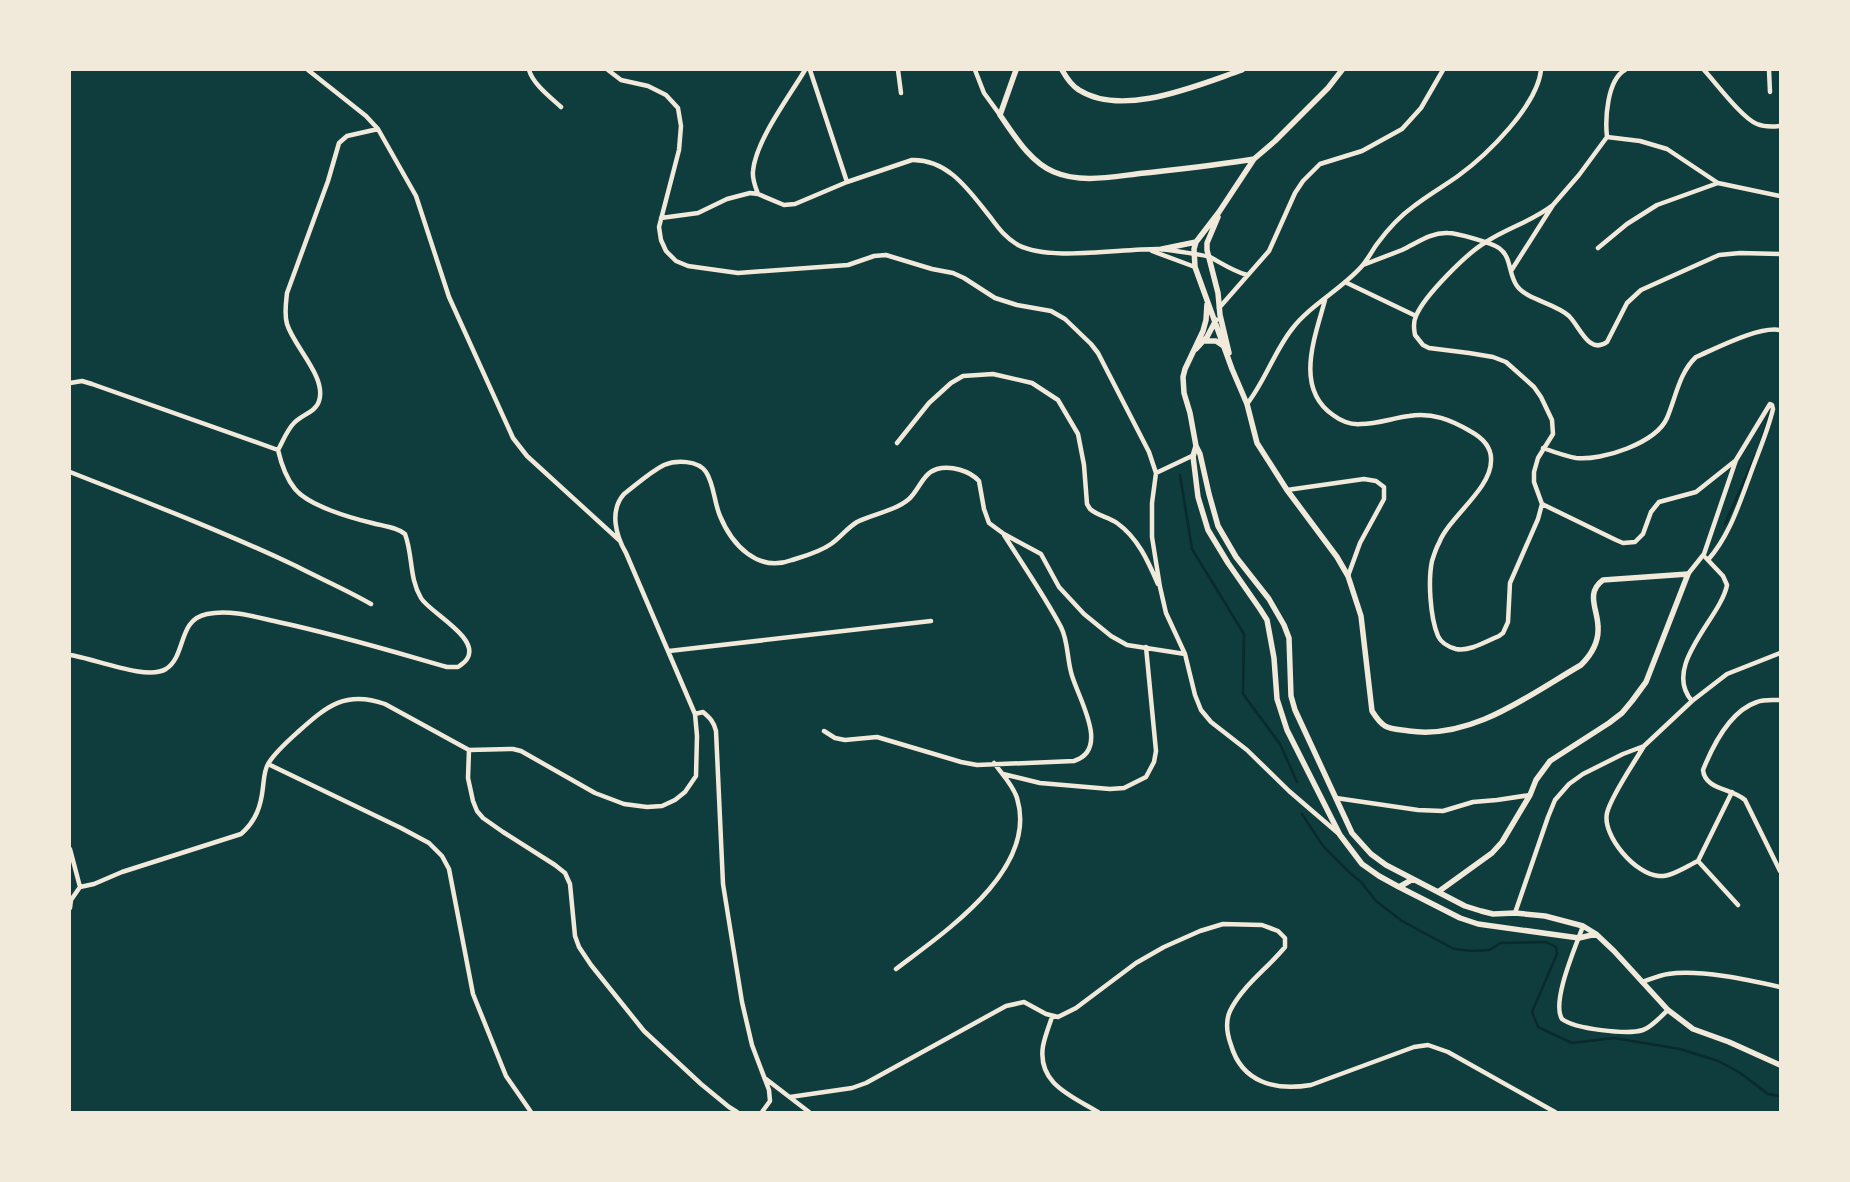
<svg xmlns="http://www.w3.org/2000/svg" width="1850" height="1182" font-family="'Fira Sans',sans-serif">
  <rect width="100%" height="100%" fill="#0f3d3e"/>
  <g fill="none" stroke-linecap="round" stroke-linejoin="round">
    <!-- stream -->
    <path stroke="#0a2a2b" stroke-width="2.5" d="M1760 445 1770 414
      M1180 475 1192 549 1244 634 1243 694 1280 744 1297 782
      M1725 524 1756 454
      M1302 814 1323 846 1350 873 1361 882 1376 901 1402 921 1454 949 1472 951 1489 950 1501 943 1546 942 1556 947 1557 954 1532 1012 1538 1027 1572 1043 1614 1038 1680 1049 1718 1061 1739 1072 1768 1094 1780 1096"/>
    <!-- minor -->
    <path stroke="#f1e9da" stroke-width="4.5" d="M308 70 366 116 378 129
      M529 70C533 84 550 97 561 107
      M608 70 621 80 648 86 666 95 678 108 681 126 679 150 659 227 661 240 666 251 676 261 688 266 738 273 848 265 874 256 886 255 932 269 953 273 964 278 995 298 1017 305 1051 311 1065 319 1091 344 1098 353 1149 452 1156 473 1152 503V537L1160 587 1166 613 1185 654 1195 695 1201 710 1211 722 1247 750 1289 791 1339 834
      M810 70 847 182
      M898 70 901 93
      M975 70 984 93 1000 115
      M1704 70C1716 83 1742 118 1757 124 1764 127 1772 127 1780 126
      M1769 70 1770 92
      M1607 137 1640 141 1667 149 1718 183 1780 196
      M758 194C755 186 752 179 753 171 756 140 789 97 805 70
      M661 218 698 213 727 199 750 193 758 194 784 205 795 204 847 182 912 160C949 159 970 192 991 218 999 229 1006 238 1018 245 1051 262 1122 248 1161 249 1169 250 1204 255 1210 257 1223 264 1233 271 1247 275
      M1598 248 1627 224 1657 205 1718 183
      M1152 251 1195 267
      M1363 265C1376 260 1389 255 1402 250 1417 243 1431 232 1448 233 1457 233 1492 243 1499 248 1512 257 1508 274 1517 286 1527 300 1555 303 1569 316 1580 327 1589 355 1607 342L1627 303 1641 290 1719 255 1740 253 1780 254
      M1511 271 1553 205 1579 175 1607 137C1605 119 1607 80 1625 70
      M1345 282 1416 316
      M1325 300C1315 337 1294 388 1333 415 1341 421 1350 425 1361 424 1377 424 1393 418 1409 416 1432 412 1451 420 1470 431 1481 437 1492 447 1491 461 1491 489 1449 517 1439 543 1436 548 1434 555 1432 561 1428 580 1430 617 1438 636 1441 643 1449 647 1456 649 1469 652 1487 641 1499 636L1503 633 1508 622 1510 583 1538 519 1542 504 1534 482V472L1538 458 1553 434 1552 420 1541 397 1534 387 1506 362 1493 357 1469 353 1429 348 1423 345 1415 335C1414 330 1413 322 1416 316 1424 296 1467 253 1486 242 1509 227 1531 222 1553 205
      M1219 308 1269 251 1295 193 1303 181 1320 164 1362 151 1402 129 1421 108 1443 70
      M70 383 82 381 92 384 278 450
      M1247 404C1265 381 1274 352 1292 329 1310 305 1342 289 1362 266 1368 259 1372 251 1377 244 1388 229 1400 216 1414 206 1428 195 1444 186 1458 176 1487 155 1537 106 1541 70
      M897 443 929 403 951 383 963 376 993 374 1032 383 1058 400 1078 434 1084 465 1087 504 1090 509C1098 516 1109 517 1117 523 1138 538 1148 561 1158 584
      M1543 448C1554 452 1565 456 1576 458 1602 461 1656 443 1667 418 1676 397 1679 373 1696 357 1717 348 1759 326 1780 330
      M70 472C146 502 222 531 296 566 321 579 347 590 371 604
      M1156 473 1194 455
      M1287 490 1364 479 1376 481 1384 487V499L1360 543 1348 576
      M1542 504 1616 540 1623 543 1635 542 1643 534 1651 512 1659 502 1696 492 1735 461
      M1688 574 1704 554 1736 460 1770 404 1772 405 1773 409C1767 434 1757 455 1749 478 1738 507 1729 536 1708 560
      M669 651 931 621
      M70 655C93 658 147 681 166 669 187 655 177 620 207 614 230 609 256 617 278 622 335 634 391 651 447 667H458C461 665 465 662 467 659 481 638 429 612 421 598 409 578 413 555 405 534 397 527 383 526 372 523 351 518 309 506 295 489 286 478 281 463 278 450 283 441 287 430 294 423 301 415 316 412 319 401 327 377 294 347 287 324 284 314 286 303 287 293L328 181 339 143 347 136 378 129 416 196 449 297 513 438 527 456 619 540
      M1780 700C1772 700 1764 699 1757 702 1730 711 1713 745 1703 770 1705 790 1732 788 1745 800L1780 871
      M1692 701C1661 666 1721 618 1727 585L1723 576 1706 558
      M695 714 703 712C710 718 714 722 716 731L723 884 742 1002 752 1045 769 1090 770 1101 762 1112
      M824 731 835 738 845 740 877 737 961 762 977 765 1074 761C1112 749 1076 695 1071 672 1067 657 1068 641 1061 627 1044 595 1023 565 1004 535
      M1644 746C1634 763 1611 796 1607 813 1602 836 1636 875 1659 876 1671 877 1687 866 1698 861
      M469 750 468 778 473 801 477 811 483 818 503 832 555 865 565 873 570 884 575 936 579 947 591 965 644 1031 701 1084 729 1107 737 1112
      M268 764 401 828 429 843 442 856 449 869 473 994 506 1076 531 1112
      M1003 774 1040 783 1110 789 1124 788 1146 777 1154 762 1156 751 1146 647
      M1336 798 1418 810 1443 811 1473 802 1497 800 1530 795
      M70 849 80 887
      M1698 861 1732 792
      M1698 861 1738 905
      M70 908 71 900 80 887 94 884 122 872 241 834C256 821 261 806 263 787 264 780 264 771 268 764 275 752 289 740 299 731 327 706 346 690 385 704L469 750 513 749 521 751 595 793 624 804 647 807 662 806 675 800 685 792 696 776 697 736 695 714 626 553C616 536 609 511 624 494 636 485 650 472 664 465 676 460 698 460 706 472 714 484 714 502 720 516 732 545 758 573 792 560 805 556 820 552 831 544 840 538 847 528 857 522 873 514 895 511 909 499 919 490 923 473 937 469 951 465 970 471 979 481L984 509 989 523 1004 534 1041 554 1059 587 1084 614 1111 636 1127 645 1185 654
      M1515 913 1548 817 1555 800 1569 784 1583 774 1623 754 1644 746 1692 701 1727 674 1780 653
      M1583 926C1576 946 1551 1002 1562 1019 1575 1029 1627 1035 1643 1030 1652 1027 1661 1016 1668 1010
      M896 969C943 933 1039 870 1017 798 1013 785 1002 774 994 763
      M1642 982C1651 979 1660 975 1668 974 1699 969 1749 980 1780 987
      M1052 1017C1049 1026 1045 1036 1043 1046 1037 1084 1072 1096 1098 1112
      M766 1079 809 1112
      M790 1097 852 1088 866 1083 1006 1006 1024 1002 1046 1014 1058 1017 1076 1008 1136 963 1164 947 1200 931 1223 924 1262 925 1278 931 1285 938V947C1268 968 1242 986 1230 1011 1225 1022 1227 1034 1231 1045 1242 1083 1276 1091 1311 1085L1414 1047 1428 1045 1448 1052 1555 1112"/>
    <!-- tertiary -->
    <path stroke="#f1e9da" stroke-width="5.5" d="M1016 70 1000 115C1014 135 1030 162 1054 172 1082 184 1115 176 1145 173 1181 169 1218 165 1254 159
      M1062 70C1066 77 1072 86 1079 90 1123 118 1198 85 1242 70
      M1342 70 1328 88 1275 141 1254 159 1219 212 1196 242 1194 249 1195 267 1232 369 1247 404 1257 443 1287 490 1337 557 1348 576 1361 616 1372 711C1384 730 1388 728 1409 731 1472 740 1529 695 1581 665 1591 655 1599 642 1598 627 1598 610 1585 593 1603 580L1688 574 1646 682 1632 701 1622 713 1609 723 1550 761 1536 780 1530 795 1502 842 1492 853 1438 892
      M1218 217 1207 243V250L1218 293 1220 315 1229 353
      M1162 249 1196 242
      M1207 304 1206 320 1203 331 1185 369 1183 377 1184 393 1190 413 1196 446 1200 454 1209 494 1218 526 1236 557 1269 599 1284 625 1289 638 1291 696 1295 710 1352 833 1371 854 1386 865 1465 906 1481 911 1493 914 1515 913 1545 916 1583 926 1596 934 1614 951 1668 1010 1693 1029 1729 1042 1780 1065
      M1204 341H1216L1222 345
      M1196 349 1207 337 1216 320
      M1196 446 1193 456 1198 497 1208 530 1228 563 1260 609 1267 620 1274 658 1277 699 1287 730 1340 835 1362 864 1379 876 1399 887 1460 918 1478 924 1579 938 1596 934
      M1399 887 1413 879"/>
  </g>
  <!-- border -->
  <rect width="1850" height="1182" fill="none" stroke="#f1e9da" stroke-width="142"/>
</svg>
